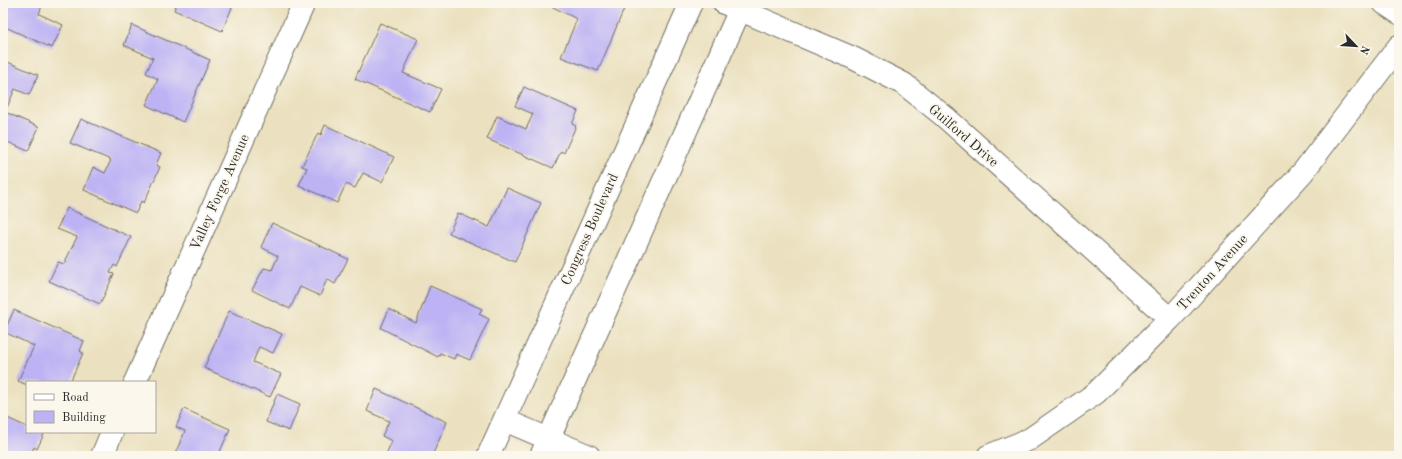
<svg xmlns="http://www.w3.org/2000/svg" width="1402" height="459" font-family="'Old Standard TT',serif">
  <rect width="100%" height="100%" fill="#fbf7ec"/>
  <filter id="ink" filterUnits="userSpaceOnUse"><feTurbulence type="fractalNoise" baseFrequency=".025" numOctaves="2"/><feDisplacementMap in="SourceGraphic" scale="8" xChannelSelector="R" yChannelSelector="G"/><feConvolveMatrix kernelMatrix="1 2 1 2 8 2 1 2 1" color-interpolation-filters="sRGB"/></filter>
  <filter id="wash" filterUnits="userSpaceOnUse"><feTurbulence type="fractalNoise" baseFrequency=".012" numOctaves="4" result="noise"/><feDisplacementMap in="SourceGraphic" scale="16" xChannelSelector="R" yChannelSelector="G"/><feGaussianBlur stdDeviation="0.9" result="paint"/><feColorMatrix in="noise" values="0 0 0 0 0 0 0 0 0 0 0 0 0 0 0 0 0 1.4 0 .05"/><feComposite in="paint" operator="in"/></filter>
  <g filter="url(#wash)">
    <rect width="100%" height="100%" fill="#ebe1c0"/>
    <g id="blocks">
      <!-- building -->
      <path fill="#bdb3f4" d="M3 3H43L39 14 63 25 52 48 3 26Z
        M177 3H234L222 31 174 10Z
        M545 3H611L624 9 598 71 561 57 577 19Z
        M380 23 418 39 403 73 441 89 430 112 355 79Z
        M132 25 210 60 183 122 146 105 158 79 146 73 153 58 124 45Z
        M3 60 38 75 29 95 15 89 5 112 39 127 28 151 3 140Z
        M524 87 578 111 572 124 576 126 564 153 561 151 553 168 487 139 497 116 526 129 533 114 515 106Z
        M81 119 161 153 156 165 160 167 144 203 141 201 136 213 84 190 93 167 105 173 111 160 70 143Z
        M325 125 394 157 382 182 363 173 355 188 346 184 337 203 299 185 307 168 302 166 318 133 321 135Z
        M507 188 541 203 515 262 449 233 458 213 489 227Z
        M67 208 131 237 117 267 114 265 110 273 114 274 100 304 49 281 58 262 64 264 77 237 57 229Z
        M272 223 348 259 335 284 327 279 320 296 300 287 290 309 252 290 264 268 272 270 278 256 261 247Z
        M430 286 482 309 479 314 489 319 470 360 456 354 454 359 440 353 438 357 381 328 389 309 416 323Z
        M14 310 84 341 80 351 83 353 70 382H27V385L18 381 34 346 4 332Z
        M229 311 282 334 273 353 259 347 253 362 281 374 270 397 204 368Z
        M376 389 447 422 432 456H385L392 441 382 436 389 421 367 411Z
        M277 394 300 404 289 431 266 422Z
        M184 409 230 429 218 456H174L185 431 176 427Z
        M3 416 27 427V432H39L44 434 37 449 34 447 30 456H3Z"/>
    </g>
  </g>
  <g filter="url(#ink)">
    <use href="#blocks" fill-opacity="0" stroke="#6e6b5f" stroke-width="1"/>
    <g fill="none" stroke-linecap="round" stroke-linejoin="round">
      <defs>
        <path id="minor" d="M724 3 853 58 904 84 945 117 1170 319
          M1384 3 1399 13
          M135 382 304 3
          M504 420 589 456
          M102 456 112 432
          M488 456 691 3
          M541 456 743 3
          M988 456 1030 439 1096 393 1170 319 1303 172 1399 46"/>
      </defs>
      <!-- minor casing -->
      <use href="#minor" stroke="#6e6b5f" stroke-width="24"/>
      <!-- minor -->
      <use href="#minor" stroke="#fff" stroke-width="22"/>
    </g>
  </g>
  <g text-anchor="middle" stroke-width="3.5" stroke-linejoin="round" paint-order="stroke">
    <!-- street labels -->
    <g font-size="14" fill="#2b2b2b" stroke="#fbf7ec">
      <text transform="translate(964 135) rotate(41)" y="5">Guilford Drive</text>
      <text transform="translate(219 192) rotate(-66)" y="5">Valley Forge Avenue</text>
      <text transform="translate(589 229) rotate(-66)" y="5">Congress Boulevard</text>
      <text transform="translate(1212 272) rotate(-48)" y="5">Trenton Avenue</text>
    </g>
  </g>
  <!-- margin -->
  <rect width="1402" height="459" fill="none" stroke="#fbf7ec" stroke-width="16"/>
  <!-- legend -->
  <rect x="26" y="381" width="130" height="52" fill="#fbf7ec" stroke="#a8a59f"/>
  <rect x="34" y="394" width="20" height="6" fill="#ffffff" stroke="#a8a59f"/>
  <text x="62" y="401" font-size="12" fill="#2b2b2b">Road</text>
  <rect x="34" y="411" width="20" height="12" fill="#bdb3f4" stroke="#a8a59f"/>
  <text x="62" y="421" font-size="12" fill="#2b2b2b">Building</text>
  <!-- north arrow -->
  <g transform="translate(1356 46) rotate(115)" stroke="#fbf7ec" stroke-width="3" paint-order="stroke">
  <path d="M0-3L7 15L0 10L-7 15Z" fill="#2b2b2b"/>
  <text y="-6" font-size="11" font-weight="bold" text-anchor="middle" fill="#2b2b2b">N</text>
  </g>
</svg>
